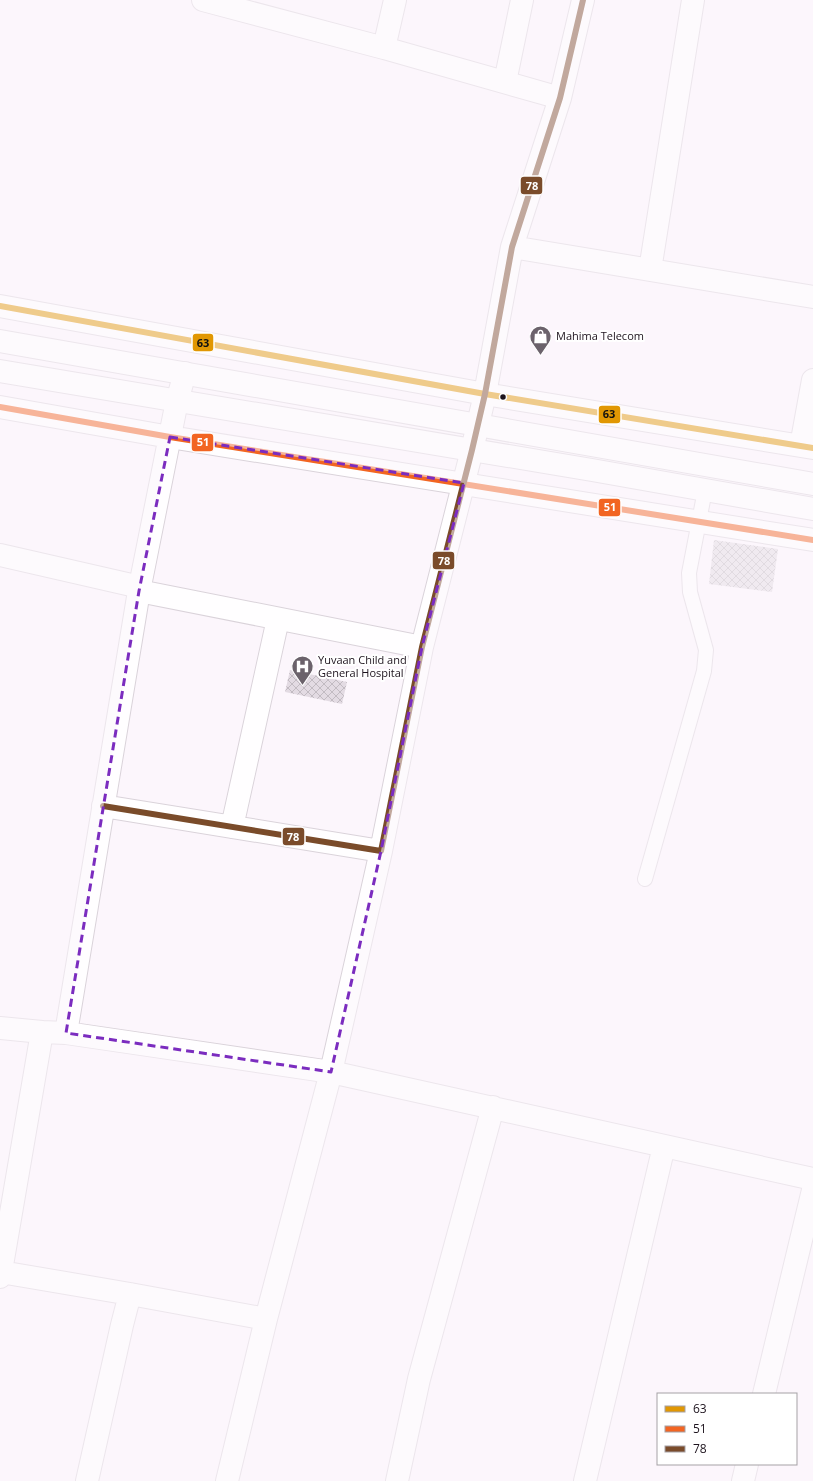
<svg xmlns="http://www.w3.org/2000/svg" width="813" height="1481" font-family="'Open Sans',sans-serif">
  <defs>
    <pattern id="building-cross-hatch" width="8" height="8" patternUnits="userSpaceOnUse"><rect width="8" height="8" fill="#e3dbe3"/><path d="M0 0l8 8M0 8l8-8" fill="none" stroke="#c2bbc2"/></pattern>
  </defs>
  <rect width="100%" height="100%" fill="#fcf6fc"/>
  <!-- building -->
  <path fill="url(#building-cross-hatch)" d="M714 540 778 549 772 592 709 584Z
    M290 670 347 682 342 704 285 692Z"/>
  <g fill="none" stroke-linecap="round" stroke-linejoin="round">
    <defs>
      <path id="service" d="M645 879 704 671 706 650 690 592 689 573 705 490"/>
      <path id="minor" d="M203 0 384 48
        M395 0 384 48 560 98
        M505 82 522 0
        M512 247 813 297
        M650 270 693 0
        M0 306 485 394 813 448
        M0 407 170 437 813 540
        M801 446 813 380
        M0 555 140 587
        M139 591 422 647
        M103 806 381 851 422 647 472 450 485 394 512 247 560 98 583 0
        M232 827 278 619
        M0 1028 42 1032
        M66 1033 331 1072 813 1179
        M1 1272 130 1294 266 1319
        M0 1277 42 1032 66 1033 139 591 177 401 185 373
        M764 1394 813 1190
        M87 1481 122 1325 130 1294
        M227 1481 266 1319 331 1072 381 851
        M397 1481 419 1379 493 1107
        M585 1481 664 1146
        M743 1481 747 1464"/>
      <path id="primary" d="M0 341 813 484
        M0 371 592 470 813 509"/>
    </defs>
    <!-- service casing -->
    <use href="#service" stroke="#dad3da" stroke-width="16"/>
    <!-- minor casing -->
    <use href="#minor" stroke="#dad3da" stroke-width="24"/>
    <!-- primary casing -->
    <use href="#primary" stroke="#dad3da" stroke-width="24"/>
    <!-- service -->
    <use href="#service" stroke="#fffeff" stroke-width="14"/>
    <!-- minor -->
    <use href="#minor" stroke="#fffeff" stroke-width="22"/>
    <!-- primary -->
    <use href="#primary" stroke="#fffeff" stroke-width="22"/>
    <defs>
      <path id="bus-1" d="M0 306 485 394 813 448"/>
      <path id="bus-2" d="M0 407 170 437 813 540"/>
      <path id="bus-3" d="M103 806 381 851 422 647 472 450 485 394 512 247 560 98 583 0"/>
    </defs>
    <!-- bus-1 casing -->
    <use href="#bus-1" stroke="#fff" stroke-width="9"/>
    <!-- bus-2 casing -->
    <use href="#bus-2" stroke="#fff" stroke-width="9"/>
    <!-- bus-3 casing -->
    <use href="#bus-3" stroke="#fff" stroke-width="9"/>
    <!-- bus-1 -->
    <use href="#bus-1" stroke="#e19703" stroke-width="6"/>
    <!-- bus-2 -->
    <use href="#bus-2" stroke="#f26522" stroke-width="6"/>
    <!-- bus-3 -->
    <use href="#bus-3" stroke="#7a4b2a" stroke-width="6"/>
  </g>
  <!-- marked area -->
  <path d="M0 0H813V1481H0ZM170 437 464 483 422 647 381 851 331 1072 66 1033 139 591Z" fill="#fcf6fc" fill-opacity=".55" fill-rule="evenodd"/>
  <path fill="none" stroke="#7b2cbf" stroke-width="3" stroke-dasharray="8 5" stroke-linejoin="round" d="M170 437 464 483 422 647 381 851 331 1072 66 1033 139 591Z"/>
  <!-- icons -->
  <defs>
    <symbol id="shop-pin" viewBox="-11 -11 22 30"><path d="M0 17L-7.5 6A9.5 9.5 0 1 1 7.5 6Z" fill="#6b626b" stroke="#fff"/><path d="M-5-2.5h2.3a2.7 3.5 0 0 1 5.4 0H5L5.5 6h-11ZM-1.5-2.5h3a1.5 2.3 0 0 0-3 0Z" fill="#fff"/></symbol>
    <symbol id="hospital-pin" viewBox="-11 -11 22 30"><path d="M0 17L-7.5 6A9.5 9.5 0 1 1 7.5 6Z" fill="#6b626b" stroke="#fff"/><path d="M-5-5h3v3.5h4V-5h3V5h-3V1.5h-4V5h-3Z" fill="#fff"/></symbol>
  </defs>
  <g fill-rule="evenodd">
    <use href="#shop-pin" x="528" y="324" width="25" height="34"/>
    <use href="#hospital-pin" x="290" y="654" width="25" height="34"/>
  </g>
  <!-- markers -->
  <circle fill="#1d131d" stroke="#fff" stroke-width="1.5" cx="503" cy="397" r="3.5"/>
  <g text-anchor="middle" stroke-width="4" stroke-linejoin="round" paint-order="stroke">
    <!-- poi labels -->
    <g font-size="11" fill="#1d131d" stroke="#fff" text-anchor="start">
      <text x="556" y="340">Mahima Telecom</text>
      <text x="318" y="664">Yuvaan Child and<tspan x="318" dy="13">General Hospital</tspan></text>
    </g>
  </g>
  <g stroke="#fff" stroke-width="1.5">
    <rect x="520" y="176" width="23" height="19" rx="4" fill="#7a4b2a"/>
    <rect x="192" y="333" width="22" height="19" rx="4" fill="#e19703"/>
    <rect x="598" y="405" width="23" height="19" rx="4" fill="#e19703"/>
    <rect x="191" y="433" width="23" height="19" rx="4" fill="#f26522"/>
    <rect x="598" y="498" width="23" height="19" rx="4" fill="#f26522"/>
    <rect x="432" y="551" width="23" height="19" rx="4" fill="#7a4b2a"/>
    <rect x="282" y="827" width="23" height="19" rx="4" fill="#7a4b2a"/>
  </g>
  <g font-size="11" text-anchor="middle" font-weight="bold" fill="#fff">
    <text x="532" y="190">78</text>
    <text x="203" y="446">51</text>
    <text x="610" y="511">51</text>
    <text x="444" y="565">78</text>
    <text x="293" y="841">78</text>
  </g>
  <g font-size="11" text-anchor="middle" font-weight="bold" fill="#111">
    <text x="203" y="347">63</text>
    <text x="609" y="418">63</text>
  </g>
  <!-- legend -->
  <rect x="657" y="1393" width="140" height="72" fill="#ffffff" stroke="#a5a1a5"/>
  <rect x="665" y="1406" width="20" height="6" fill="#e19703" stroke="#a5a1a5"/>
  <text x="693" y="1413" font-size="12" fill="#1d131d">63</text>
  <rect x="665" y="1426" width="20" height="6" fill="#f26522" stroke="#a5a1a5"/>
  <text x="693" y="1433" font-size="12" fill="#1d131d">51</text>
  <rect x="665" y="1446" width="20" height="6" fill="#7a4b2a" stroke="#a5a1a5"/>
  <text x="693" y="1453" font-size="12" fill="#1d131d">78</text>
</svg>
